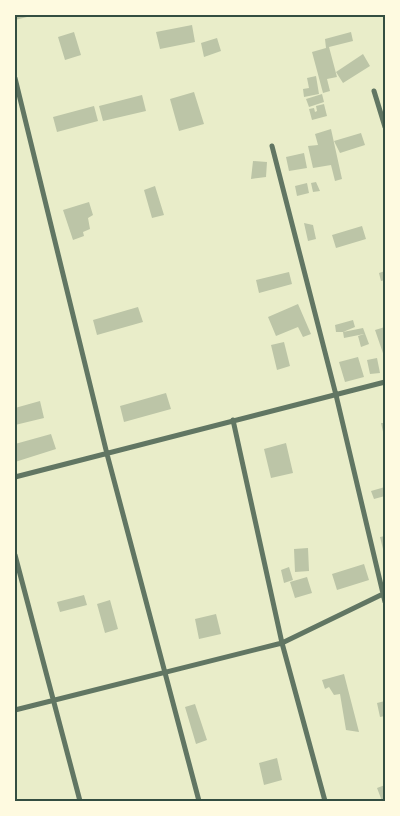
<svg xmlns="http://www.w3.org/2000/svg" width="400" height="816" font-family="Helvetica,sans-serif">
  <rect width="100%" height="100%" fill="#e9edc9"/>
  <!-- building -->
  <path fill="#bcc5a7" d="M15 15H31V16L15 20Z
    M192 25 195 42 160 49 156 32Z
    M74 32 81 55 65 60 58 37Z
    M351 32 353 41 329 47 337 77 327 79 330 91 323 93 312 52 326 48 325 39Z
    M217 38 221 51 204 57 201 43Z
    M363 54 370 66 343 83 336 72Z
    M316 76 319 94 304 97 303 89 309 88 307 78Z
    M194 92 204 124 179 131 170 99Z
    M322 94 324 102 309 107 306 99Z
    M142 95 146 111 103 121 99 106Z
    M324 104 327 116 312 120 309 109 314 108 315 112 317 111 316 106Z
    M94 106 98 121 57 132 53 117Z
    M331 129 342 179 335 181 331 165 313 168 308 146 318 145 315 134Z
    M361 133 365 145 340 153 334 141Z
    M304 153 307 168 289 171 286 157Z
    M253 161 267 162 266 177 251 179Z
    M316 182 320 191 313 192 311 183Z
    M307 183 309 193 297 196 295 186Z
    M155 186 164 215 152 218 144 190Z
    M89 202 93 215 88 218 90 229 83 232 84 236 73 240 63 210Z
    M304 223 313 225 316 239 308 241Z
    M362 226 366 239 336 248 332 235Z
    M385 271V280L381 281 379 273Z
    M289 272 292 284 259 293 256 280Z
    M298 304 311 334 303 337 298 327 276 336 268 317Z
    M138 307 143 322 97 335 93 320Z
    M353 320 355 327 343 332H336L335 325Z
    M385 327V359L375 330Z
    M363 328 369 344 361 347 358 336 364 334 344 338 343 332Z
    M284 342 290 366 277 370 271 345Z
    M358 357 364 377 345 382 339 362Z
    M377 358 380 373 370 374 367 360Z
    M166 393 171 409 124 422 120 406Z
    M40 401 44 418 15 425V408Z
    M381 423H385V436H384Z
    M51 434 56 449 15 462V444Z
    M286 443 293 473 271 478 264 449Z
    M385 487V496L374 499 371 491Z
    M385 536V553H384L380 537Z
    M308 548 309 571 295 572 294 549Z
    M364 564 369 580 337 590 332 574Z
    M289 567 293 580 284 583 281 570Z
    M307 577 312 593 295 598 290 582Z
    M84 595 87 605 60 612 57 602Z
    M110 600 118 629 105 633 97 604Z
    M216 614 221 634 199 639 195 619Z
    M344 674 359 732 346 730 340 694 334 695 329 687 325 689 322 680Z
    M385 701V716L380 717 377 703Z
    M195 704 207 740 196 744 185 707Z
    M277 758 282 780 264 785 259 763Z
    M385 785V801H382L377 788Z"/>
  <g fill="none" stroke-linecap="round" stroke-linejoin="round">
    <!-- minor -->
    <path stroke="#617663" stroke-width="5" d="M15 78 107 454 199 801
      M374 91 385 127
      M272 146 336 395 385 602
      M233 420 282 643 325 801
      M15 477 385 382
      M15 555 80 801
      M15 710 282 643 385 593"/>
  </g>
  <!-- border -->
  <rect width="400" height="816" fill="none" stroke="#fefae0" stroke-width="32"/>
  <rect x="16" y="16" width="368" height="784" fill="none" stroke="#344e41" stroke-width="2"/>
</svg>
